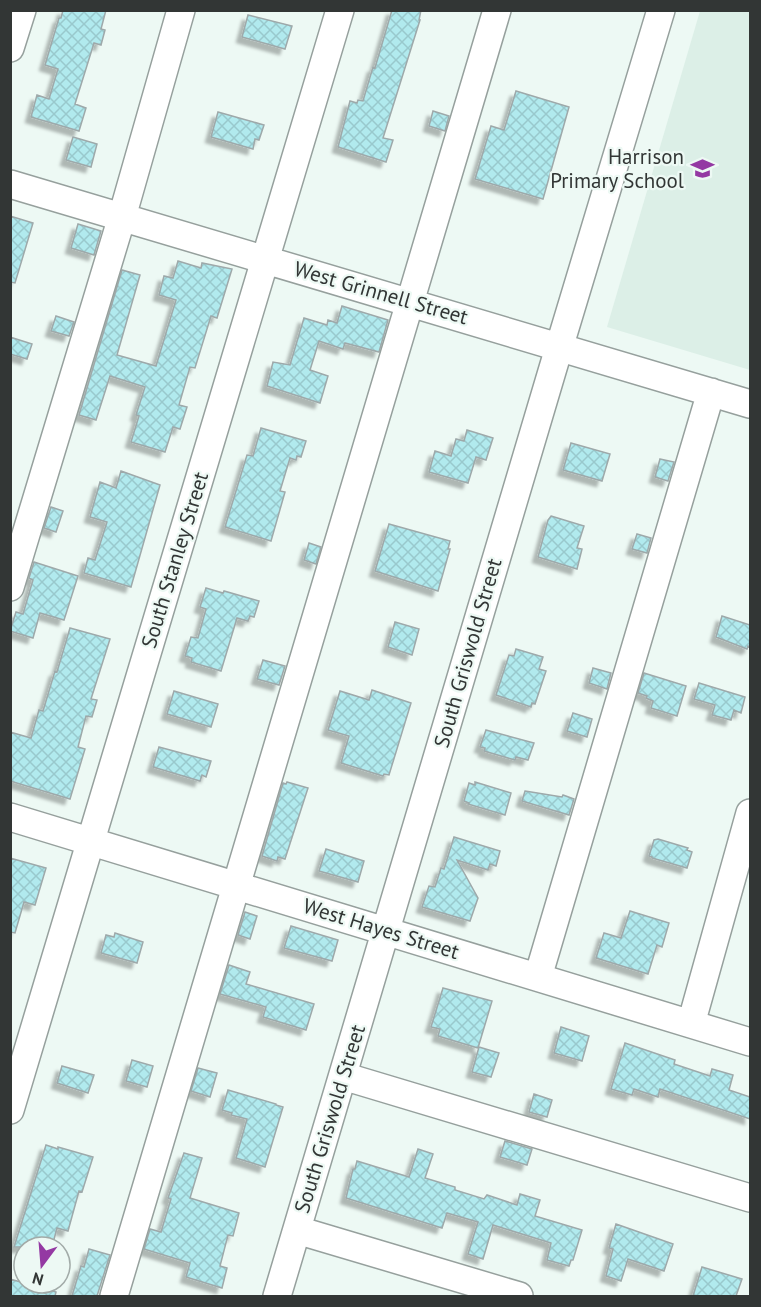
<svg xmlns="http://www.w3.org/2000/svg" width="761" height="1307" font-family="'PT Sans',sans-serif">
  <defs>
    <pattern id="building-cross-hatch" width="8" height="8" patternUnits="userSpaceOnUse" patternTransform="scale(1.5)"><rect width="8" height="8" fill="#b1eaee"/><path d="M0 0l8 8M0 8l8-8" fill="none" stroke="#99c9cd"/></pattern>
    <filter id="shadow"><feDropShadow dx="-5.5" dy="5.5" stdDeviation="1.5" flood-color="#0004"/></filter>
  </defs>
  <rect width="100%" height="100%" fill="#edf9f4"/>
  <!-- built -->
  <path fill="#dcefe7" d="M700 11H750V370L607 327Z"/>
  <!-- building -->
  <path fill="url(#building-cross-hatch)" stroke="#9ea9aa" stroke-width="1.5" filter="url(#shadow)" d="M63 10H106L101 29 105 30 101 45 94 43 75 104 86 108 79 131 31 117 37 95 49 99 58 69 45 65 59 18H61Z
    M392 10H421L419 20H420L383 138 393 140 386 162 338 147 350 101 357 103 358 100 363 101 373 67 375 68Z
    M248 15 292 26 285 49 242 37Z
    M516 91 569 107 543 199 475 179 491 126 504 130Z
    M433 111 449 116 445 131 429 126Z
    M218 112 264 125 259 140 255 139 253 149 211 137Z
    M73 137 97 144 91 167 66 160Z
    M10 216 33 223 15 283 10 282Z
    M78 224 101 231 94 255 71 248Z
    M178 261 201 268 202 263 232 269 217 318 211 316 195 368 190 367 179 405 187 407 180 429 173 427 165 452 131 442 139 416 136 415 145 387 110 376 96 420 79 415 122 270 140 275 117 355 156 366 176 300 159 295 164 276 173 278Z
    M342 306 388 320 379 352 345 343 343 349 319 341 310 370 328 376 320 403 267 386 273 362 290 365 304 318 327 325 328 320 337 323Z
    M56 316 74 322 69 336 51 331Z
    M10 337 32 344 27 359 10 354Z
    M261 428 306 441 301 457 297 456 296 460 290 458 280 491 285 492 271 541 225 527 247 455 253 456Z
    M467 430 493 438 486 460 476 457 468 483 429 472 435 451 451 456 456 439 464 441Z
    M571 443 610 454 602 481 563 470Z
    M660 459 674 462 668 481 655 477Z
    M121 471 160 485 131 587 84 573 88 558 95 560 107 522 90 517 100 482 116 488Z
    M51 507 63 511 56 532 44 528Z
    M551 516 584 526 577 548 582 549 577 569 538 557 548 520Z
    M389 524 450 541 448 549H450L438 591 375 571Z
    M637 534 651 538 647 553 632 549Z
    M309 543 321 547 316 564 304 560Z
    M34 562 78 576 64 620 40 613 33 638 10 631 16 612 23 614 33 580 29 578Z
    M206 588 223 593 224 591 259 601 254 617 250 616 248 621 237 618 221 671 191 662 192 658 185 656 191 637 198 638 206 609 200 607Z
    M722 616 750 625V647L748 646 747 649 716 637Z
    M395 622 419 629 412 655 388 647Z
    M70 628 110 639 91 699 97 700 92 717 86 716 78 747 85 749 70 799 10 781V732L31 738 39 710 43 711 55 671 57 672Z
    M516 649 543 657 539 669 546 671 535 704 532 703 531 707 496 695 509 655 514 656Z
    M263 660 285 666 279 685 257 679Z
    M593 668 611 673 607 689 589 683Z
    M644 673 686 686 677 716 651 708 653 701 646 698 647 696 638 693Z
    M699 683 745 697 741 713 734 710 731 720 712 715 715 705 694 699Z
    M372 690 411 703 389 775 384 774 383 776 341 763 349 736 328 730 340 691 369 700Z
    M174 691 218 704 211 727 167 714Z
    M573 713 592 719 587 737 567 731Z
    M486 730 534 743 528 760 516 757 515 760 484 751 485 748 480 747Z
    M159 747 211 761 206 777 202 775 200 781 153 767Z
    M287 782 308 788 285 859 278 857 277 861 262 856 283 783 286 784Z
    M475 782 511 793 505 815 468 804 469 803 464 801 469 783 475 785Z
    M525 791 562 797 563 795 574 799 569 815 522 801Z
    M454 837 500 851 496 866 490 864 488 870 457 860 478 898 470 921 422 907 429 886 435 887 441 868 444 869Z
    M658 839 688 848 687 850 692 852 687 868 652 858V857L649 856 654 840Z
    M326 849 364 861 358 882 319 871Z
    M10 858 46 868 35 905 24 902 15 933 10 932Z
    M630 911 669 923 662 947 657 945 648 974 596 958 604 933 621 938Z
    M245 912 257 916 250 939 238 935Z
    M291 926 338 940 332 961 284 948Z
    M115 933 143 942 137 963 101 953 106 935 114 937Z
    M229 965 250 972 246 984 314 1004 306 1030 263 1017 266 1007 220 994Z
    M443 988 492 1001 478 1048 438 1036 440 1029 431 1027Z
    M561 1027 589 1036 582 1061 554 1053Z
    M625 1043 675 1060 674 1064 710 1076 712 1069 733 1075 729 1090 750 1097V1119L660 1089 658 1097 634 1089 632 1095 611 1089Z
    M479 1047 499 1053 491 1077 472 1072Z
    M132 1060 153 1066 147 1087 126 1081Z
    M62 1066 94 1075 88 1093 57 1083Z
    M198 1068 217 1073 210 1097 191 1091Z
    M228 1090 276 1104V1105L283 1107 265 1167 236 1158 247 1119 231 1115 232 1113 222 1110Z
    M534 1094 552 1100 547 1117 529 1112Z
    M505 1141 532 1149 527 1165 500 1157Z
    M46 1145 58 1149V1147L93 1157 82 1192 79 1191 68 1231 57 1228 52 1247H14Z
    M418 1149 433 1154 425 1178 455 1187V1190L484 1199 487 1195 517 1205 520 1194 540 1200 535 1216 582 1230 573 1260H571L569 1266 547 1260 551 1243 493 1225 483 1259 468 1254 478 1222 447 1213 442 1228 346 1198 353 1169H355L357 1161 409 1177Z
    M184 1153 202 1158 190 1198 239 1213 233 1236 228 1235 220 1266 227 1268 222 1288 186 1277 190 1263 144 1249 150 1229 161 1232 171 1199 168 1198Z
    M616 1224 673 1244 664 1271 628 1259 621 1281 606 1276 613 1249 609 1248Z
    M89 1249 110 1255 97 1296H72L81 1266 84 1267Z
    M702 1267 742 1279 736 1296H693Z
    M10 1279 56 1292 55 1296H10Z"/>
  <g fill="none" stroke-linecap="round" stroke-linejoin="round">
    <defs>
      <path id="minor" d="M10 48 22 10
        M10 184 750 404
        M10 587 122 217 181 10
        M10 817 750 1042
        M538 977 711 392
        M691 1024 750 813
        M343 1076 750 1198
        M10 1110 340 10
        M297 1230 519 1296
        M114 1296 497 10
        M277 1296 553 368 661 10"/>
    </defs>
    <!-- minor casing -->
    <use href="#minor" stroke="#96a09d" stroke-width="30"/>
    <!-- minor -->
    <use href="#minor" stroke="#fff" stroke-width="27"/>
  </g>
  <!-- icons -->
  <defs>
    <symbol id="school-bare" viewBox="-9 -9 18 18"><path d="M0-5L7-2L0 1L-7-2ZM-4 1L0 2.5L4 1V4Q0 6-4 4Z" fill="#9439a3" stroke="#edf9f4" stroke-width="2.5" paint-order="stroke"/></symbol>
  </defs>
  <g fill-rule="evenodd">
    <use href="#school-bare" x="686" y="152" width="33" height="33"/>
  </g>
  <g text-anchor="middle" stroke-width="4.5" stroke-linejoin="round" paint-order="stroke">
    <!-- poi labels -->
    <g font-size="21" fill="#323635" stroke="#edf9f4" text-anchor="end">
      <text x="684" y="164">Harrison<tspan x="684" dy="24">Primary School</tspan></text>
    </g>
    <!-- street labels -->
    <g font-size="21" fill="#323635" stroke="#edf9f4">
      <text transform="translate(381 293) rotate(16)" y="7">West Grinnell Street</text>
      <text transform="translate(175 560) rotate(-73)" y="7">South Stanley Street</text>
      <text transform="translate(468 653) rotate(-74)" y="7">South Griswold Street</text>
      <text transform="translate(381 929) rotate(17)" y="7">West Hayes Street</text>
      <text transform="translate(330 1119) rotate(-73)" y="7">South Griswold Street</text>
    </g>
  </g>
  <!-- border -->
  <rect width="761" height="1307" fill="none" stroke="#323635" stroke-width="24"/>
  <!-- north arrow -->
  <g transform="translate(42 1265) rotate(196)"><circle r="28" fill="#edf9f4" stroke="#a2aba8" stroke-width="1.5"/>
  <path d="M0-4.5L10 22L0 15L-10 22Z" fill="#9439a3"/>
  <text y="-9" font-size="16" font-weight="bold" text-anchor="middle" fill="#323635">N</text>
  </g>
</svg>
